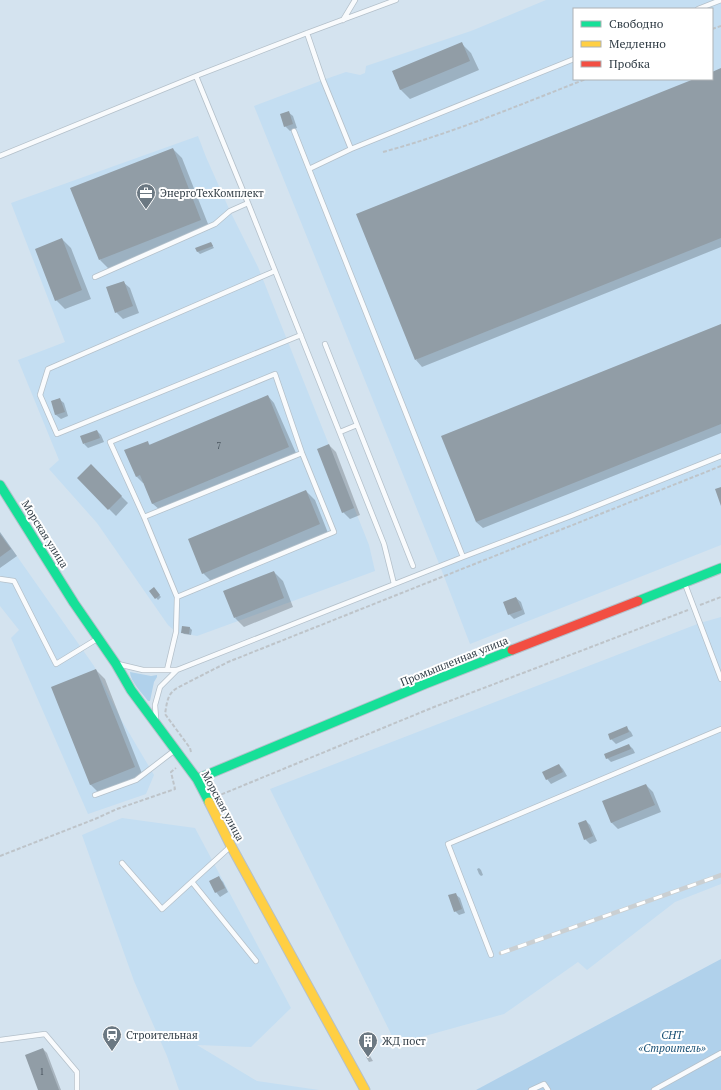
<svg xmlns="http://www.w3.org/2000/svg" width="721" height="1090" font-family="'PT Serif',serif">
  <rect width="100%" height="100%" fill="#d4e3ef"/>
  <!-- built -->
  <path fill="#c4def2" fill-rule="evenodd" d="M546 0H721V545L470 644 440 566 254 106 323 80 346 72 360 75 365 73 366 66 471 31ZM574 9H712V79H574Z
    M198 136 206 157 230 211 258 267 369 545 375 571 197 636 176 632 168 625 97 523 49 469 59 460 18 360 65 342 11 203Z
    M0 532 94 666 122 721 154 775 146 794 88 814 11 638 19 630 0 606Z
    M721 617V884L675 902 587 970 578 962 504 1014 396 1044 270 789 700 623Z
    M122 818 195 828 291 1008 251 1047 197 1045 257 1081 319 1090H179L167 1056 134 981 82 835Z"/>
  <!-- green -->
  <path fill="#b0d1eb" d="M130 672 151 676 157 675V677L154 682 150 701H148C142 693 130 681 130 672Z
    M721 959V1090H476Z"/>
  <!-- shadow -->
  <path fill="#0003" d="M462 44 471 53 479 70 410 99 401 90 393 72Z
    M721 69V247L422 367 416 360 697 79H712V73Z
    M288 112 293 116 297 128 290 131 285 126Z
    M173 149 182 158 210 229 109 269 100 260Z
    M62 239 71 248 91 299 65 309 56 300Z
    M211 243 214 248 200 254 198 252 197 249Z
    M123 282 130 288 139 313 123 319 116 312Z
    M721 325V433L483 528 476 522Z
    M268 396 274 403 296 453 160 510 153 504 145 483H143L137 477 126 451 147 442 151 446Z
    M59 399 64 403 68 416 61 419 56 415 52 401Z
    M97 431 101 435 104 442 88 448 84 444Z
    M329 445 336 452 360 515 350 519 343 512Z
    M91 466 128 503 116 516 78 478Z
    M306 491 315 500 328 533 212 582 203 573Z
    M0 532 17 556 0 568Z
    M274 572 283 581 293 607 244 627 235 618Z
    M154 589 161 597 158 600 151 592Z
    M516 598 521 602 525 614 514 619 509 614Z
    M183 627 190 628 192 630 191 635 184 634 182 632Z
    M96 670 105 679 143 776 99 793 90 784Z
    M627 728 631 732 633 736 616 744 611 739Z
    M629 745 633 749 635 753 611 762 607 758Z
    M559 765 563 769 567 776 551 784 547 779Z
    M646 785 653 792 661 812 618 829 611 822Z
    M586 821 590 825 597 841 590 844 585 839Z
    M479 868 481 870 483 875 481 876 479 874 477 869Z
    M219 878 223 882 228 892 220 897 216 892Z
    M455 894 460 898 465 913 459 915 455 911Z
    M43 1049 47 1053 61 1090H39Z
    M370 1056 373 1061 369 1062 366 1057Z"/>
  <!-- building -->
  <path fill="#919da6" d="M462 42 470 61 400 90 392 71Z
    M721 68V238L415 360 356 214 694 79H712V72Z
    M289 111 293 124 284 127 280 114Z
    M173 148 201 220 99 260 70 188Z
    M62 238 82 290 55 301 35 249Z
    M211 242 213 246 197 252 195 248Z
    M124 281 133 306 115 313 106 287Z
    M721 324V424L476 522 441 436Z
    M268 395 289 447 152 504 140 475 136 477 124 450 148 441 149 445Z
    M60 398 65 412 55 415 51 401Z
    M97 430 100 438 83 444 80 436Z
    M329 444 354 508 342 513 317 449Z
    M91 464 122 496 108 510 77 478Z
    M721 487V506L715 489Z
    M306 490 320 524 202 574 188 539Z
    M0 534 11 549 0 557Z
    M274 571 284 598 234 618 223 591Z
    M154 587 160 595 155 599 149 591Z
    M516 597 522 610 508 615 503 602Z
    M182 626 190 627 189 634 181 633Z
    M96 669 135 767 90 785 51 687Z
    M627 726 629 732 610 740 608 734Z
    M629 744 631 749 606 759 604 754Z
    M559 764 563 772 546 780 542 772Z
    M646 784 655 805 611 823 602 801Z
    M586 820 593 836 584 840 578 823Z
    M219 876 225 888 215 893 209 881Z
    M456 893 462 909 454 912 448 895Z
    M43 1048 59 1090H38L25 1055Z"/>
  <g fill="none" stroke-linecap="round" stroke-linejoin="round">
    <defs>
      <path id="lane" d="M698 9 721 0
        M343 20 355 0
        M307 33 323 80 351 149 574 59
        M196 76 248 203 384 544 394 584
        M294 131 309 169
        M351 149 309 169 463 557
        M0 156 196 76 307 33 396 0
        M275 271 48 369 40 395 57 434 301 335
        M95 277 215 224 230 211 248 203
        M325 344 413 566
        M340 432 357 425
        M144 517 110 442 275 374 302 453 334 532 177 597
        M0 579 14 581 56 664 97 639
        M685 584 721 679
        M118 664 143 670H177L463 557 571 516 721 456
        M167 670 176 632 177 597 144 517 302 453
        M156 718 155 705 160 687 177 670
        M95 795 136 780 175 750
        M122 863 162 909 231 846
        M192 882 256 961
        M491 955 448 844 721 729
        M0 1040 45 1034 77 1072V1090
        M531 1090 544 1084 548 1090
        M654 1090 721 1053"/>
      <path id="fast" d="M0 485 74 603 116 664 131 690 197 779 209 802
        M638 601 721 568
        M197 779 425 684 512 650"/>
      <path id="slow" d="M209 802 231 846 365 1090"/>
      <path id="jam" d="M512 650 638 601"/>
    </defs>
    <!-- lane casing -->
    <use href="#lane" stroke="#b4c0ca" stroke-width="6"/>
    <!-- fast casing -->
    <use href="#fast" stroke="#b4c0ca" stroke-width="11"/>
    <!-- slow casing -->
    <use href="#slow" stroke="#b4c0ca" stroke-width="11"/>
    <!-- jam casing -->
    <use href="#jam" stroke="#b4c0ca" stroke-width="11"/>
    <!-- path -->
    <path stroke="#bec4c9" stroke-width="2" stroke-dasharray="4 2" stroke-linecap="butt" d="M712 29 721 26
      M383 152C453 133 519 105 586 79
      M700 605 721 597
      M191 752 190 748 165 714C167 703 167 694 177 688L228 662 721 466
      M216 793 220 795 434 707 688 610
      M0 856 95 819 117 809 175 789 171 772 176 768"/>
    <!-- lane -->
    <use href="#lane" stroke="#f9fbfd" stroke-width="4.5"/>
    <!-- fast -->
    <use href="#fast" stroke="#16e098" stroke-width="9"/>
    <!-- slow -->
    <use href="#slow" stroke="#ffcf43" stroke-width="9"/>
    <!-- jam -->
    <use href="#jam" stroke="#f24e42" stroke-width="9"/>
    <defs>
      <path id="rail" d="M501 953 721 875"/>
    </defs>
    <!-- rail casing -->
    <use href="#rail" stroke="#cacfd2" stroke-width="4.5"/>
    <!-- rail -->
    <use href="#rail" stroke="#fff" stroke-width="3" stroke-dasharray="9" stroke-linecap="butt"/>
  </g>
  <!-- icons -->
  <defs>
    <symbol id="office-pin" viewBox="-11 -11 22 30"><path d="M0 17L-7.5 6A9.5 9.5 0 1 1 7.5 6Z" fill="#6b7882" stroke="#fff"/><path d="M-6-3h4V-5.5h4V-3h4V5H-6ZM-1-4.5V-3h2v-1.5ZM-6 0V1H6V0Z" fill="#fff"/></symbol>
    <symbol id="station-pin" viewBox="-11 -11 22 30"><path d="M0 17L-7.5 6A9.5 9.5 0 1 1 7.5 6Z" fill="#6b7882" stroke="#fff"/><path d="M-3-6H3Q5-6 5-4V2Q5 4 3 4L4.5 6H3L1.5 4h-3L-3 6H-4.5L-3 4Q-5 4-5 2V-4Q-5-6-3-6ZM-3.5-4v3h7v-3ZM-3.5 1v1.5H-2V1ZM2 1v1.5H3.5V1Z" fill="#fff"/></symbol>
    <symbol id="building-pin" viewBox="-11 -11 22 30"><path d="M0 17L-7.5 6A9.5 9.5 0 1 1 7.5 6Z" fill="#6b7882" stroke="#fff"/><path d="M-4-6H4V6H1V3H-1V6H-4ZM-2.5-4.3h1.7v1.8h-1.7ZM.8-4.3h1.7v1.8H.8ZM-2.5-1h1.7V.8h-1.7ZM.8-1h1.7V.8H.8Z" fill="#fff"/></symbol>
  </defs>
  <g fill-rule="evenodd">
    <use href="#office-pin" x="135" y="182" width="22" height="30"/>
    <use href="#station-pin" x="101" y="1024" width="22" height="30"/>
    <use href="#building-pin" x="357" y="1030" width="22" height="30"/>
  </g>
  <g text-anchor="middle" stroke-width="4" stroke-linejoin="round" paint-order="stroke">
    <!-- number labels -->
    <g font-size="9" fill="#4a565f">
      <text x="219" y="449">7</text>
      <text x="42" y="1075">1</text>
    </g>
    <!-- poi labels -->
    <g font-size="11" fill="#323e47" stroke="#fff" text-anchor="start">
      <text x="160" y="197">ЭнергоТехКомплект</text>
      <text x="126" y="1039">Строительная</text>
      <text x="382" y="1045">ЖД пост</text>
    </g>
    <!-- street labels -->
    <g font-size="11" fill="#323e47" stroke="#fff">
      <text transform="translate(45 534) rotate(58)" y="4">Морская улица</text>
      <text transform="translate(454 661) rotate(-22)" y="4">Промышленная улица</text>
      <text transform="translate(223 806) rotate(62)" y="4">Морская улица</text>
    </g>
    <!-- park labels -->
    <g font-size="11" font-style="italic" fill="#164e73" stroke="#fff">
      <text x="672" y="1039">СНТ<tspan x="672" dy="13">«Строитель»</tspan></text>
    </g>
  </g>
  <!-- legend -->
  <rect x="573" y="8" width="140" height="72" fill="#ffffff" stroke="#adb2b5"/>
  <rect x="581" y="21" width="20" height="6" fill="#16e098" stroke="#adb2b5"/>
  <text x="609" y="28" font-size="12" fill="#323e47">Свободно</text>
  <rect x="581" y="41" width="20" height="6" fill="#ffcf43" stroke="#adb2b5"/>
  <text x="609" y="48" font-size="12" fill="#323e47">Медленно</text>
  <rect x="581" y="61" width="20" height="6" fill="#f24e42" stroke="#adb2b5"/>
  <text x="609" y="68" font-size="12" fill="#323e47">Пробка</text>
</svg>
